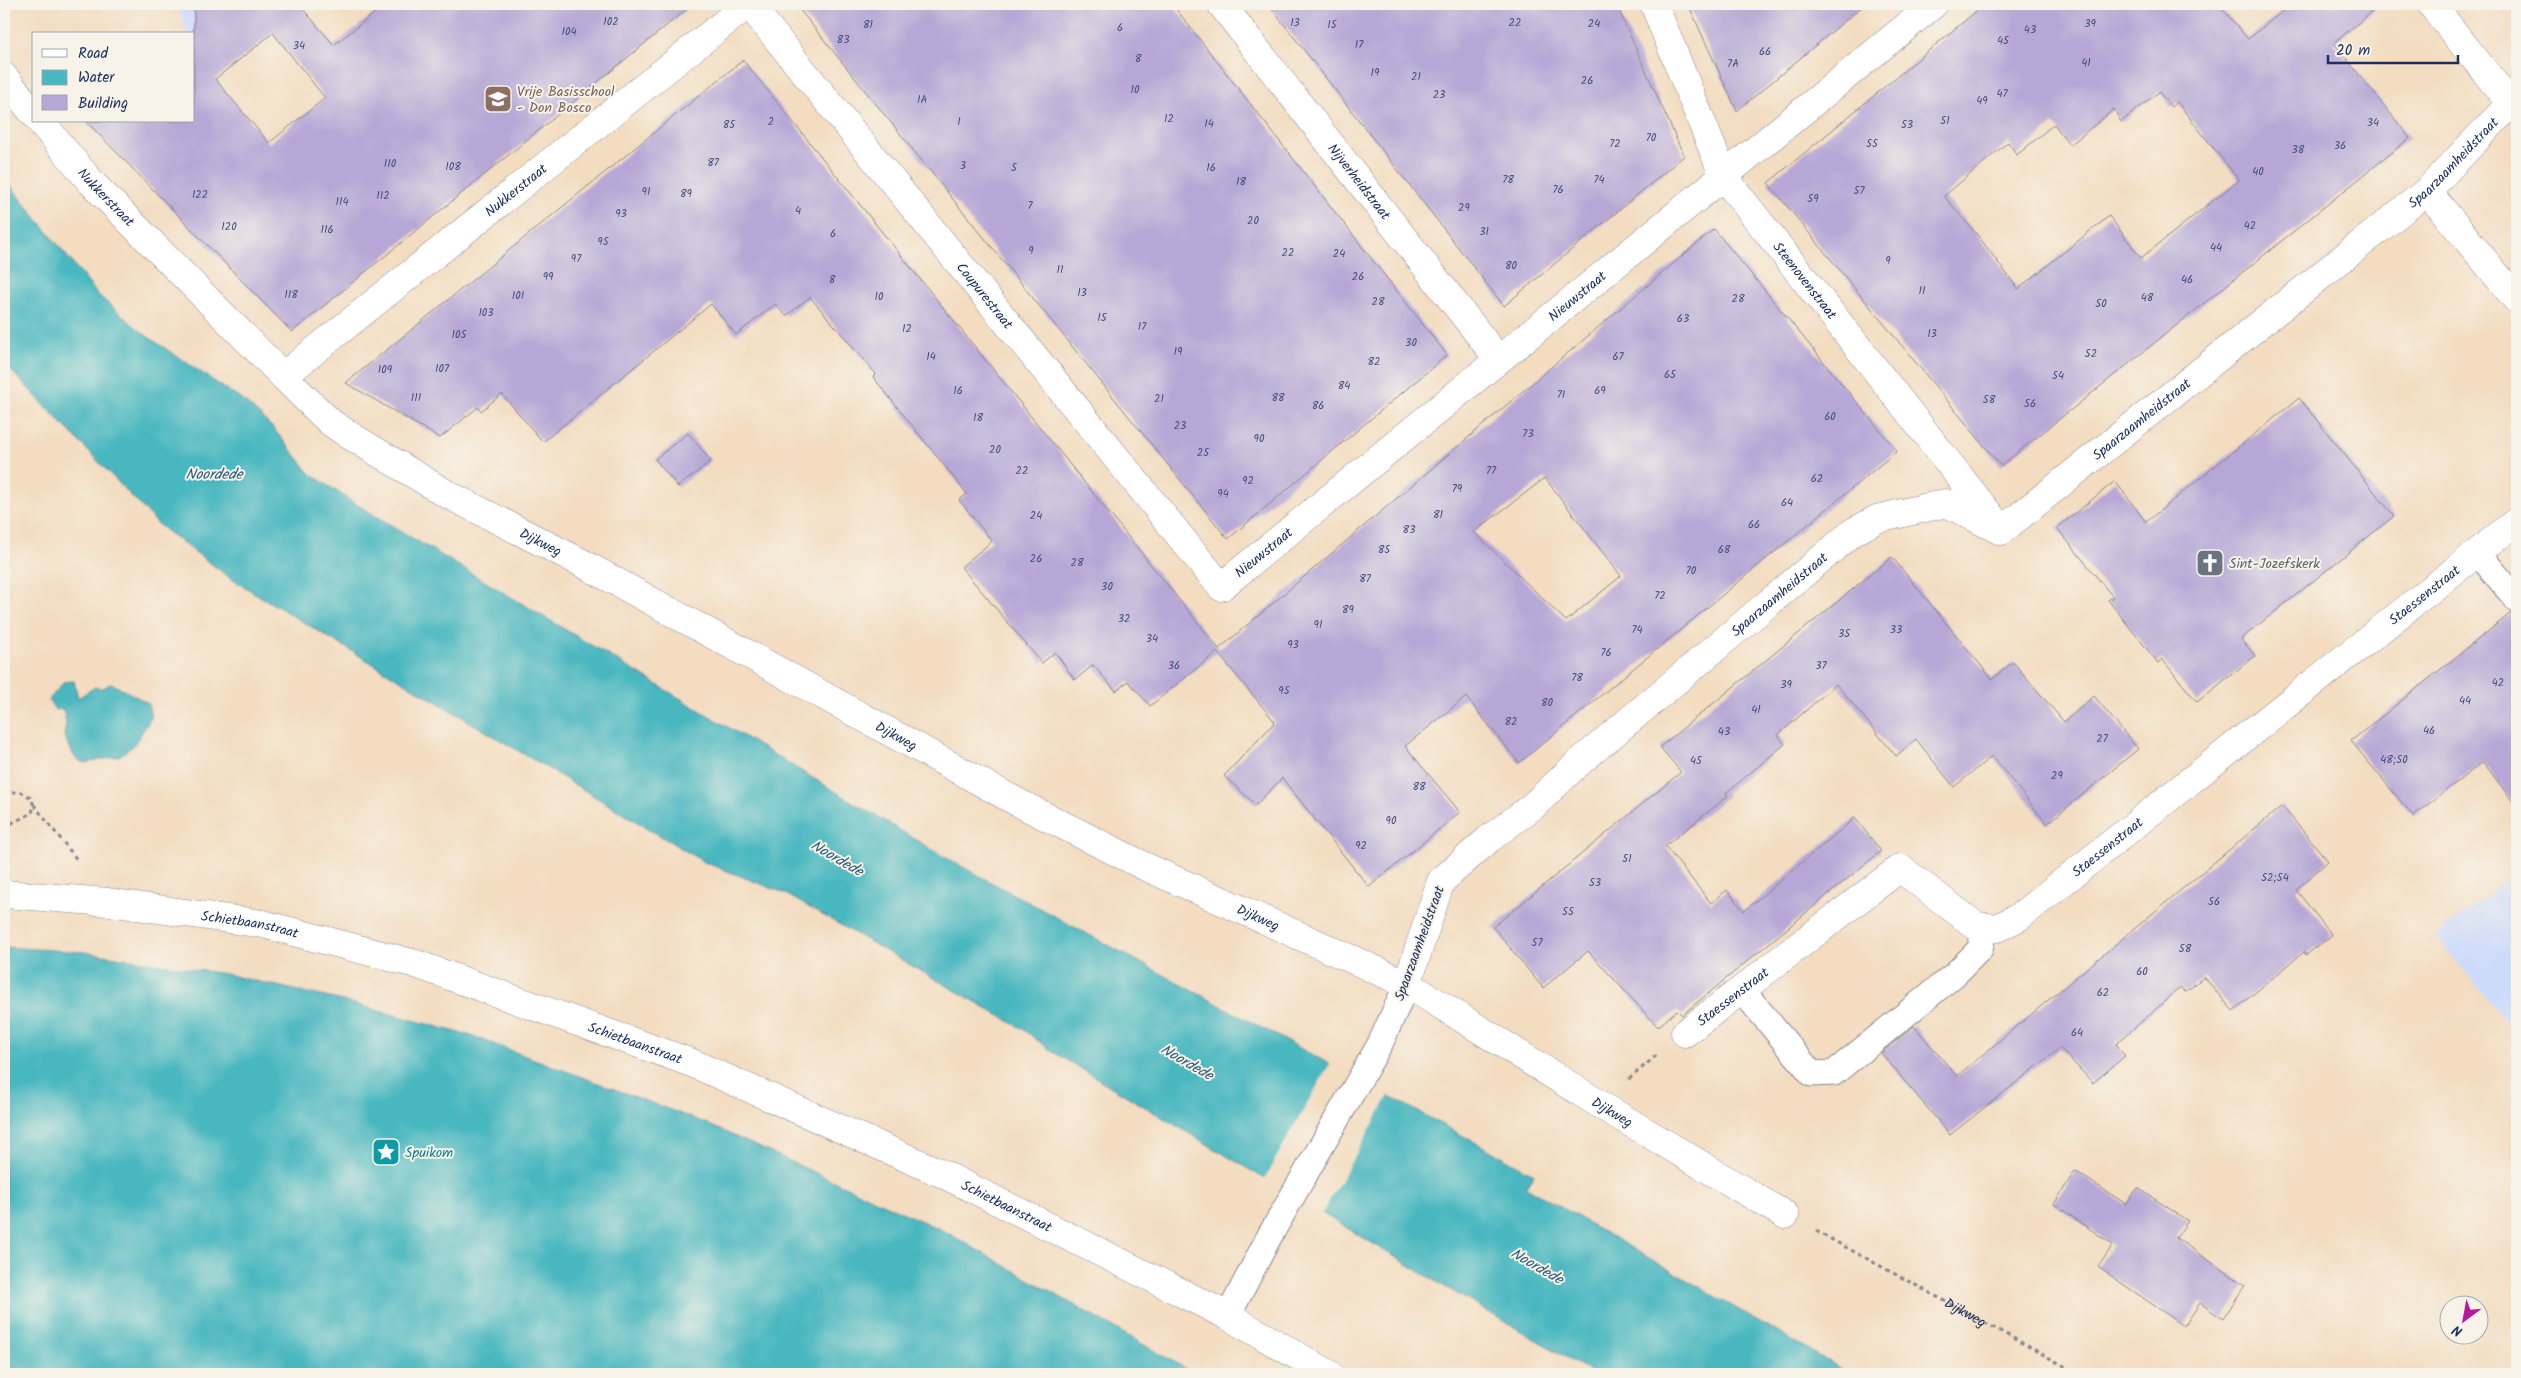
<svg xmlns="http://www.w3.org/2000/svg" width="2521" height="1378" font-family="Kalam,sans-serif">
  <rect width="100%" height="100%" fill="#f7f3e8"/>
  <filter id="ink" filterUnits="userSpaceOnUse"><feTurbulence type="fractalNoise" baseFrequency=".02" numOctaves="2"/><feDisplacementMap in="SourceGraphic" scale="10" xChannelSelector="R" yChannelSelector="G"/><feConvolveMatrix kernelMatrix="1 2 1 2 8 2 1 2 1" color-interpolation-filters="sRGB"/></filter>
  <filter id="wash" filterUnits="userSpaceOnUse"><feTurbulence type="fractalNoise" baseFrequency=".0096" numOctaves="4" result="noise"/><feDisplacementMap in="SourceGraphic" scale="20" xChannelSelector="R" yChannelSelector="G"/><feGaussianBlur stdDeviation="1.12" result="paint"/><feColorMatrix in="noise" values="0 0 0 0 0 0 0 0 0 0 0 0 0 0 0 0 0 1.4 0 .05"/><feComposite in="paint" operator="in"/></filter>
  <g filter="url(#wash)">
    <rect width="100%" height="100%" fill="#f3dcc0"/>
    <!-- built -->
    <path fill="#cddbfa" d="M177 4H245L194 44V34H187Z
      M2517 871V1034L2435 936Z"/>
    <!-- water -->
    <path fill="#48b7c0" stroke="#32738f" d="M4 177 97 294 144 334 245 402 272 427 311 474 354 503 948 859 1534 1174 1526 1187 1850 1374H1595L1442 1285 1050 1050 1023 1029 784 893 704 862 233 580 160 526 4 363Z
      M74 681 78 698 95 687 102 689 111 683 148 703 151 718 133 746 119 756 84 763 75 758 64 736 66 723 63 709 55 710 49 700 64 682Z
      M4 947 84 952 225 974 343 1001 475 1037 705 1123 946 1232 1195 1374H4Z"/>
    <!-- pier -->
    <path fill="#f3dcc0" d="M1331 1062 1390 1094 1321 1215 1263 1181Z"/>
    <g id="blocks">
      <!-- building -->
      <path fill="#b6a7d6" fill-rule="evenodd" d="M194 4H310L303 9 334 45 386 4H693L292 332 86 121H194ZM273 33 325 98 269 143 215 79Z
        M795 4H1172L1447 355 1228 539Z
        M1268 4H1616L1684 156 1504 306Z
        M1688 4H1865L1737 111Z
        M1985 4H2218L2248 39 2291 4H2381L2334 43 2410 138 2001 466 1768 183ZM2159 92 2171 107 2177 102 2239 180 2141 258 2109 216 2018 289 1979 237 1944 196 2008 142 2017 155 2054 124 2070 145 2114 109 2121 122Z
        M743 60 1219 649 1714 229 1897 451 1519 763 1466 697 1405 746 1460 812 1369 887 1282 778 1256 805 1224 776 1275 722 1217 652 1150 706 1128 681 1116 691 1093 665 1075 680 1055 652 1042 663 961 567 992 541 959 500 967 494 873 377 876 374 810 297 786 316 775 304 736 335 711 304 543 442 502 394 481 411 478 407 440 438 346 383ZM1545 478 1621 576 1566 621 1474 532Z
        M2299 398 2394 516 2241 639 2255 656 2197 702 2162 659 2158 663 2108 600 2113 597 2057 528 2115 481 2146 522Z
        M688 433 711 461 678 487 655 459Z
        M1892 557 1992 679 2013 662 2064 722 2094 696 2138 749 2047 824 1992 756 1954 787 1916 739 1896 756 1836 684 1778 735 1785 744 1726 793 1728 796 1665 846 1711 903 1727 890 1744 911 1855 818 1881 851 1682 1015 1677 1010 1658 1027 1588 951 1543 988 1493 927 1681 772 1660 747Z
        M2511 613 2517 614V807L2483 762 2413 816 2351 741Z
        M2282 806 2328 861 2296 890 2332 935 2306 955 2304 952 2233 1011 2204 977 2185 992 2181 987 2116 1044 2125 1056 2093 1083 2060 1048 1950 1135 1881 1053 1914 1026 1957 1076Z
        M2075 1171 2126 1204 2138 1188 2188 1221 2176 1238 2245 1285 2223 1319 2200 1303 2184 1326 2098 1267 2113 1245 2054 1204Z"/>
    </g>
  </g>
  <g filter="url(#ink)">
    <use href="#blocks" fill-opacity="0" stroke="#87868f" stroke-width="1"/>
    <g fill="none" stroke-linecap="round" stroke-linejoin="round">
      <defs>
        <path id="lane" d="M2477 552 2517 600
          M1741 989 1812 1074 1834 1073 1954 975 1980 949 1985 927
          M1228 1316 1269 1237 1380 1044 1407 984"/>
        <g id="street">
          <path id="s2" d="M749 4 1221 587 1934 4"/>
          <path id="s3" d="M1221 4 1498 359"/>
          <path id="s4" d="M1654 4 1724 177 1996 523"/>
          <path d="M2431 4 2510 103"/>
          <path d="M4 77 34 114"/>
          <path id="s5" d="M40 121 91 182 302 395 330 422 349 435 445 493 584 564 1017 802 1144 866 1407 984 1604 1107 1785 1215"/>
          <path d="M2427 191 2517 300"/>
          <path id="s6" d="M283 376 748 4"/>
          <path id="s7" d="M4 894 108 902 263 924 416 964 692 1063 943 1174 1228 1316 1329 1374"/>
          <path id="s8" d="M1407 984 1441 881 1489 839 1533 806 1575 766 1853 532 1877 519 1946 503 2001 531 2427 191 2517 97"/>
          <path id="s9" d="M1685 1033 1900 868 1976 926 1997 928 2019 917 2517 521"/>
        </g>
      </defs>
      <!-- lane casing -->
      <use href="#lane" stroke="#87868f" stroke-width="27"/>
      <!-- street casing -->
      <use href="#street" stroke="#87868f" stroke-width="29"/>
      <!-- path -->
      <g stroke="#87868f" stroke-width="3" stroke-dasharray="4 4" stroke-linecap="butt">
        <path d="M4 793 21 792 30 797 34 805 32 813 4 827"/>
        <path d="M34 805 78 861"/>
        <path d="M1629 1079 1657 1055"/>
        <path id="s1" d="M1816 1231 2079 1374"/>
      </g>
      <!-- lane -->
      <use href="#lane" stroke="#fff" stroke-width="25"/>
      <!-- street -->
      <use href="#street" stroke="#fff" stroke-width="28"/>
    </g>
  </g>
  <!-- icons -->
  <defs>
    <symbol id="school-square" viewBox="-11 -11 22 22"><rect x="-9" y="-9" width="18" height="18" rx="4" fill="#8d6e63" stroke="#f7f3e8"/><path d="M0-5L7-2L0 1L-7-2ZM-4 1L0 2.5L4 1V4Q0 6-4 4Z" fill="#fff"/></symbol>
    <symbol id="church-square" viewBox="-11 -11 22 22"><rect x="-9" y="-9" width="18" height="18" rx="4" fill="#6b7280" stroke="#f7f3e8"/><path d="M-1.2-6h2.4v3.5h3.3v2.4h-3.3V6h-2.4V-.1h-3.3v-2.4h3.3Z" fill="#fff"/></symbol>
    <symbol id="sight-square" viewBox="-11 -11 22 22"><rect x="-9" y="-9" width="18" height="18" rx="4" fill="#0f9aa8" stroke="#f7f3e8"/><path d="M0-6L1.8-2.2L6-1.7L2.9 1.2L3.7 5.4L0 3.3L-3.7 5.4L-2.9 1.2L-6-1.7L-1.8-2.2Z" fill="#fff"/></symbol>
  </defs>
  <g fill-rule="evenodd">
    <use href="#school-square" x="482" y="83" width="32" height="32"/>
    <use href="#church-square" x="2194" y="547" width="32" height="32"/>
    <use href="#sight-square" x="370" y="1136" width="32" height="32"/>
  </g>
  <g text-anchor="middle" stroke-width="4" stroke-linejoin="round" paint-order="stroke">
    <!-- number labels -->
    <g font-size="11" fill="#424d7c">
      <text x="611" y="25">102</text>
      <text x="1295" y="26">13</text>
      <text x="1515" y="26">22</text>
      <text x="1594" y="27">24</text>
      <text x="2090" y="27">39</text>
      <text x="868" y="28">81</text>
      <text x="1332" y="28">15</text>
      <text x="1120" y="31">6</text>
      <text x="2030" y="33">43</text>
      <text x="569" y="35">104</text>
      <text x="843" y="43">83</text>
      <text x="2003" y="44">45</text>
      <text x="1359" y="48">17</text>
      <text x="299" y="49">34</text>
      <text x="1765" y="55">66</text>
      <text x="1138" y="62">8</text>
      <text x="2086" y="66">41</text>
      <text x="1733" y="67">7A</text>
      <text x="1375" y="76">19</text>
      <text x="1416" y="80">21</text>
      <text x="1587" y="84">26</text>
      <text x="1135" y="93">10</text>
      <text x="2002" y="97">47</text>
      <text x="1439" y="98">23</text>
      <text x="922" y="103">1A</text>
      <text x="1982" y="104">49</text>
      <text x="1169" y="122">12</text>
      <text x="1945" y="124">51</text>
      <text x="771" y="125">2</text>
      <text x="959" y="125">1</text>
      <text x="2373" y="126">34</text>
      <text x="1209" y="127">14</text>
      <text x="729" y="128">85</text>
      <text x="1907" y="128">53</text>
      <text x="1651" y="141">70</text>
      <text x="1615" y="147">72</text>
      <text x="1872" y="147">55</text>
      <text x="2340" y="149">36</text>
      <text x="2298" y="153">38</text>
      <text x="713" y="166">87</text>
      <text x="390" y="167">110</text>
      <text x="963" y="169">3</text>
      <text x="453" y="170">108</text>
      <text x="1014" y="171">5</text>
      <text x="1211" y="171">16</text>
      <text x="2258" y="175">40</text>
      <text x="1508" y="183">78</text>
      <text x="1599" y="183">74</text>
      <text x="1241" y="185">18</text>
      <text x="1558" y="193">76</text>
      <text x="1859" y="194">57</text>
      <text x="646" y="195">91</text>
      <text x="686" y="197">89</text>
      <text x="200" y="198">122</text>
      <text x="383" y="199">112</text>
      <text x="1813" y="202">59</text>
      <text x="342" y="205">114</text>
      <text x="1030" y="209">7</text>
      <text x="1464" y="211">29</text>
      <text x="798" y="214">4</text>
      <text x="621" y="217">93</text>
      <text x="1253" y="224">20</text>
      <text x="2250" y="229">42</text>
      <text x="229" y="230">120</text>
      <text x="327" y="233">116</text>
      <text x="1484" y="235">31</text>
      <text x="833" y="237">6</text>
      <text x="603" y="245">95</text>
      <text x="2216" y="251">44</text>
      <text x="1031" y="254">9</text>
      <text x="1288" y="256">22</text>
      <text x="1339" y="257">24</text>
      <text x="576" y="262">97</text>
      <text x="1888" y="264">9</text>
      <text x="1511" y="269">80</text>
      <text x="1060" y="273">11</text>
      <text x="548" y="280">99</text>
      <text x="1358" y="280">26</text>
      <text x="832" y="283">8</text>
      <text x="2187" y="283">46</text>
      <text x="1922" y="294">11</text>
      <text x="1082" y="296">13</text>
      <text x="291" y="298">118</text>
      <text x="518" y="299">101</text>
      <text x="879" y="300">10</text>
      <text x="2147" y="301">48</text>
      <text x="1738" y="302">28</text>
      <text x="1378" y="305">28</text>
      <text x="2101" y="307">50</text>
      <text x="486" y="316">103</text>
      <text x="1102" y="321">15</text>
      <text x="1683" y="322">63</text>
      <text x="1142" y="330">17</text>
      <text x="907" y="332">12</text>
      <text x="1932" y="337">13</text>
      <text x="459" y="338">105</text>
      <text x="1411" y="346">30</text>
      <text x="1178" y="355">19</text>
      <text x="2091" y="357">52</text>
      <text x="931" y="360">14</text>
      <text x="1618" y="360">67</text>
      <text x="1374" y="365">82</text>
      <text x="442" y="372">107</text>
      <text x="385" y="373">109</text>
      <text x="1670" y="378">65</text>
      <text x="2058" y="379">54</text>
      <text x="1344" y="389">84</text>
      <text x="958" y="394">16</text>
      <text x="1600" y="394">69</text>
      <text x="1561" y="398">71</text>
      <text x="416" y="401">111</text>
      <text x="1278" y="401">88</text>
      <text x="1159" y="402">21</text>
      <text x="1989" y="403">58</text>
      <text x="2030" y="407">56</text>
      <text x="1318" y="409">86</text>
      <text x="1830" y="420">60</text>
      <text x="978" y="421">18</text>
      <text x="1180" y="429">23</text>
      <text x="1528" y="437">73</text>
      <text x="1259" y="442">90</text>
      <text x="995" y="453">20</text>
      <text x="1203" y="456">25</text>
      <text x="1022" y="474">22</text>
      <text x="1491" y="474">77</text>
      <text x="1817" y="482">62</text>
      <text x="1248" y="484">92</text>
      <text x="1457" y="492">79</text>
      <text x="1223" y="497">94</text>
      <text x="1787" y="506">64</text>
      <text x="1438" y="518">81</text>
      <text x="1036" y="519">24</text>
      <text x="1754" y="528">66</text>
      <text x="1409" y="533">83</text>
      <text x="1384" y="553">85</text>
      <text x="1724" y="553">68</text>
      <text x="1036" y="562">26</text>
      <text x="1077" y="566">28</text>
      <text x="1691" y="574">70</text>
      <text x="1365" y="582">87</text>
      <text x="1107" y="590">30</text>
      <text x="1660" y="599">72</text>
      <text x="1348" y="613">89</text>
      <text x="1124" y="622">32</text>
      <text x="1318" y="628">91</text>
      <text x="1637" y="633">74</text>
      <text x="1896" y="633">33</text>
      <text x="1844" y="637">35</text>
      <text x="1152" y="642">34</text>
      <text x="1293" y="648">93</text>
      <text x="1606" y="656">76</text>
      <text x="1174" y="669">36</text>
      <text x="1821" y="669">37</text>
      <text x="1577" y="681">78</text>
      <text x="2498" y="686">42</text>
      <text x="1786" y="688">39</text>
      <text x="1284" y="694">95</text>
      <text x="2465" y="704">44</text>
      <text x="1547" y="706">80</text>
      <text x="1756" y="713">41</text>
      <text x="1511" y="725">82</text>
      <text x="2429" y="734">46</text>
      <text x="1724" y="735">43</text>
      <text x="2102" y="742">27</text>
      <text x="2394" y="763">48;50</text>
      <text x="1696" y="764">45</text>
      <text x="2057" y="779">29</text>
      <text x="1419" y="790">88</text>
      <text x="1391" y="824">90</text>
      <text x="1361" y="849">92</text>
      <text x="1627" y="862">51</text>
      <text x="2275" y="881">52;54</text>
      <text x="1595" y="886">53</text>
      <text x="2214" y="905">56</text>
      <text x="1568" y="915">55</text>
      <text x="1537" y="946">57</text>
      <text x="2185" y="952">58</text>
      <text x="2142" y="975">60</text>
      <text x="2103" y="996">62</text>
      <text x="2077" y="1036">64</text>
    </g>
    <!-- education labels -->
    <g font-size="14" fill="#785e54" stroke="#f7f3e8" text-anchor="start">
      <text x="517" y="96">Vrije Basisschool<tspan x="517" dy="16">- Don Bosco</tspan></text>
    </g>
    <!-- street labels -->
    <g font-size="14" fill="#1b2f5e" stroke="#f7f3e8">
      <text dy="5" stroke="none"><textPath href="#s8" startOffset="1392">Spaarzaamheidstraat</textPath></text>
      <text dy="5" stroke="none"><textPath href="#s3" startOffset="225">Nijverheidstraat</textPath></text>
      <text dy="5" stroke="none"><textPath href="#s6" startOffset="298">Nukkerstraat</textPath></text>
      <text dy="5" stroke="none"><textPath href="#s5" startOffset="101">Nukkerstraat</textPath></text>
      <text dy="5" stroke="none"><textPath href="#s4" startOffset="318">Steenovenstraat</textPath></text>
      <text dy="5" stroke="none"><textPath href="#s2" startOffset="1210">Nieuwstraat</textPath></text>
      <text dy="5" stroke="none"><textPath href="#s2" startOffset="375">Coupurestraat</textPath></text>
      <text dy="5" stroke="none"><textPath href="#s8" startOffset="988">Spaarzaamheidstraat</textPath></text>
      <text dy="5" stroke="none"><textPath href="#s5" startOffset="661">Dijkweg</textPath></text>
      <text dy="5" stroke="none"><textPath href="#s2" startOffset="805">Nieuwstraat</textPath></text>
      <text dy="5" stroke="none"><textPath href="#s8" startOffset="552">Spaarzaamheidstraat</textPath></text>
      <text dy="5" stroke="none"><textPath href="#s9" startOffset="930">Staessenstraat</textPath></text>
      <text dy="5" stroke="none"><textPath href="#s5" startOffset="1066">Dijkweg</textPath></text>
      <text dy="5" stroke="none"><textPath href="#s9" startOffset="525">Staessenstraat</textPath></text>
      <text dy="5" stroke="none"><textPath href="#s5" startOffset="1471">Dijkweg</textPath></text>
      <text dy="5" stroke="none"><textPath href="#s7" startOffset="248">Schietbaanstraat</textPath></text>
      <text transform="translate(1419 943) rotate(-70)" y="5">Spaarzaamheidstraat</text>
      <text dy="5" stroke="none"><textPath href="#s9" startOffset="60">Staessenstraat</textPath></text>
      <text dy="5" stroke="none"><textPath href="#s7" startOffset="652">Schietbaanstraat</textPath></text>
      <text dy="5" stroke="none"><textPath href="#s5" startOffset="1876">Dijkweg</textPath></text>
      <text dy="5" stroke="none"><textPath href="#s7" startOffset="1058">Schietbaanstraat</textPath></text>
      <text dy="5" stroke="none"><textPath href="#s1" startOffset="170">Dijkweg</textPath></text>
    </g>
    <!-- worship labels -->
    <g font-size="14" fill="#5b616d" stroke="#f7f3e8" text-anchor="start">
      <text x="2229" y="568">Sint-Jozefskerk</text>
    </g>
    <!-- culture labels -->
    <g font-size="14" fill="#0d838f" stroke="#f7f3e8" text-anchor="start">
      <text x="405" y="1157">Spuikom</text>
    </g>
    <!-- water labels -->
    <g font-size="15" font-style="italic" fill="#28587b" stroke="#f7f3e8">
      <text x="214" y="479">Noordede</text>
      <text transform="translate(837 858) rotate(30)" y="5">Noordede</text>
      <text transform="translate(1187 1062) rotate(30)" y="5">Noordede</text>
      <text transform="translate(1537 1266) rotate(30)" y="5">Noordede</text>
    </g>
  </g>
  <!-- margin -->
  <rect width="2521" height="1378" fill="none" stroke="#f7f3e8" stroke-width="20"/>
  <!-- legend -->
  <rect x="32" y="32" width="162" height="90" fill="#f7f3e8" stroke="#9fa5b1"/>
  <rect x="42" y="49" width="25" height="8" fill="#ffffff" stroke="#9fa5b1"/>
  <text x="78" y="58" font-size="15" fill="#1b2f5e">Road</text>
  <rect x="42" y="70" width="25" height="15" fill="#48b7c0" stroke="#9fa5b1"/>
  <text x="78" y="82" font-size="15" fill="#1b2f5e">Water</text>
  <rect x="42" y="95" width="25" height="15" fill="#b6a7d6" stroke="#9fa5b1"/>
  <text x="78" y="108" font-size="15" fill="#1b2f5e">Building</text>
  <!-- north arrow -->
  <g transform="translate(2464 1320) rotate(212)"><circle r="24" fill="#f7f3e8" stroke="#9fa5b1"/>
  <path d="M0-4L9 19L0 12L-9 19Z" fill="#b5179e"/>
  <text y="-8" font-size="14" font-weight="bold" text-anchor="middle" fill="#1b2f5e">N</text>
  </g>
  <!-- scale -->
  <path d="M2328 55v8h130v-8" fill="none" stroke="#1b2f5e" stroke-width="2.5"/>
  <text x="2336" y="55" font-size="15" fill="#1b2f5e" stroke="#f7f3e8" stroke-width="4" paint-order="stroke">20 m</text>
</svg>
